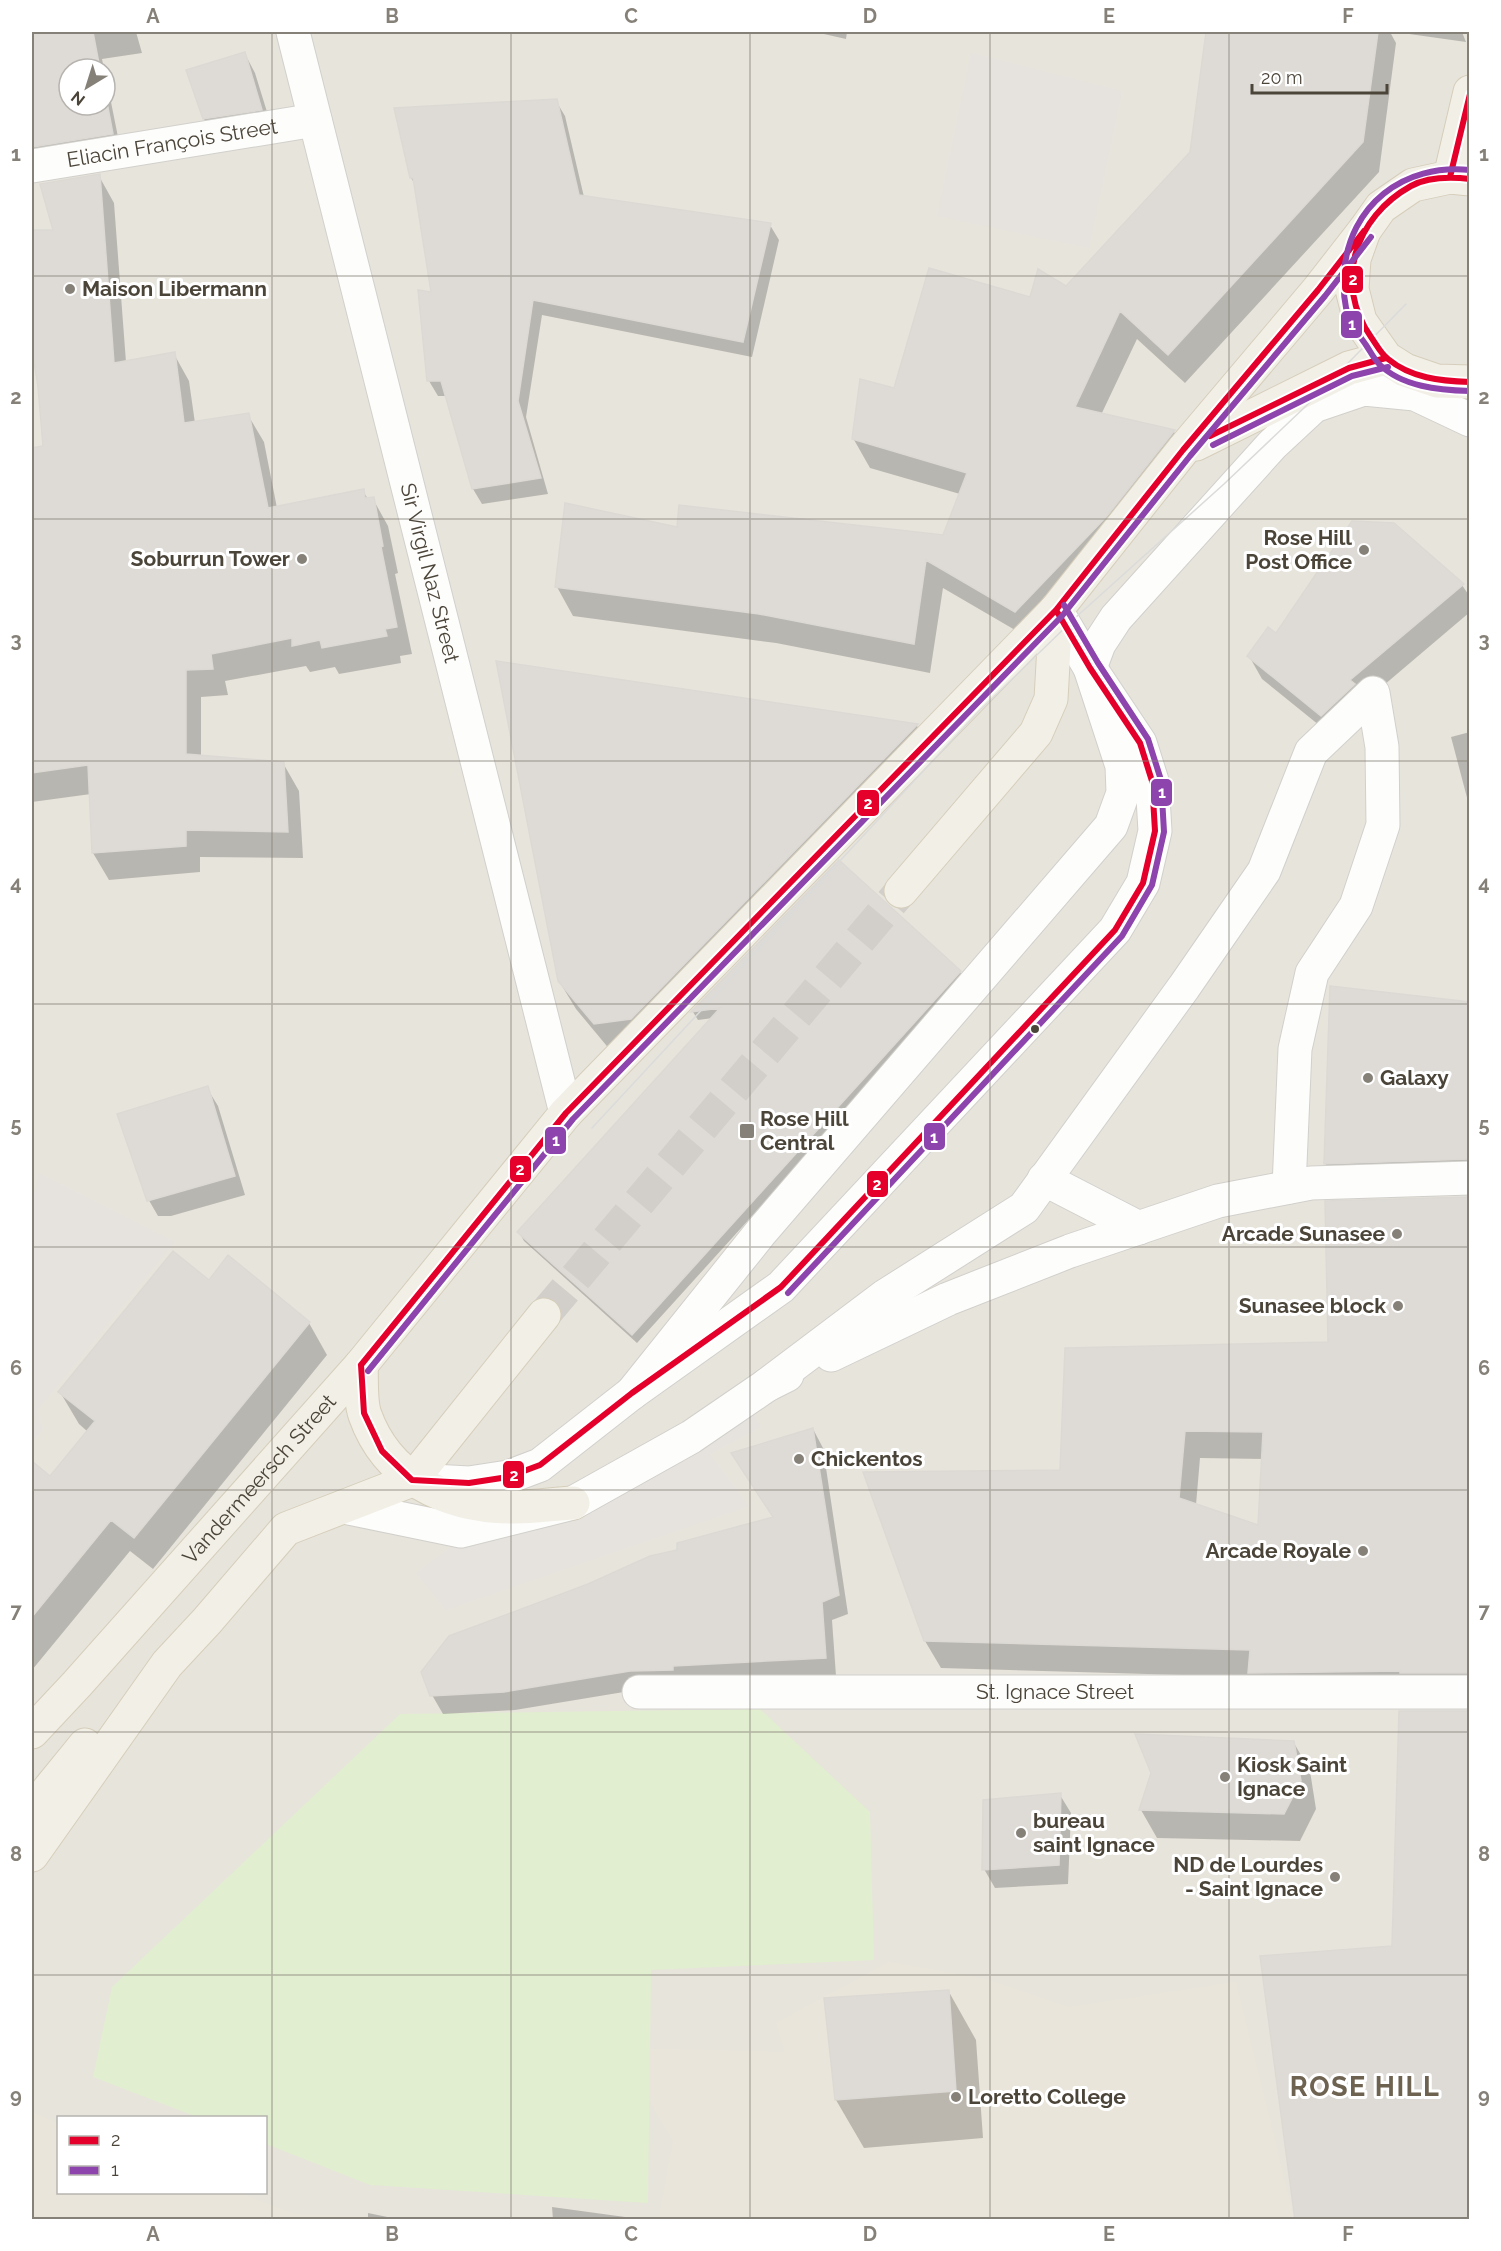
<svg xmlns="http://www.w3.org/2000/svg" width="1501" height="2251" font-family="Raleway,sans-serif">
  <rect width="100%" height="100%" fill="#f4f2ee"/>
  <!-- residential -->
  <path fill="#e7e4dc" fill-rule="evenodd" d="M32 32H1469V2219H32ZM69 69H105V105H69ZM58 2118H266V2192H58Z"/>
  <!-- education -->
  <path fill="#eae5da" d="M889 1962 986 1979 1068 2007 1236 1982 1294 2219 495 2220 659 2217 673 2141 619 2048 785 2052 776 2023Z
    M32 2112 58 2123V2192L240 2193 294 2214 438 2219H32Z"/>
  <!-- green -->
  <path fill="#e1eecf" d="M760 1709 870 1812 874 1960 651 1970 648 2203 370 2185 266 2144V2118L197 2117 93 2077 112 1987 400 1714Z"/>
  <!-- parking -->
  <path fill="#e6e3df" d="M971 53 1122 91 1089 248 937 216Z
    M39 1173 175 1242 37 1411 43 1429 32 1443V1201Z
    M749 1405 761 1427 710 1454 749 1506 446 1610 416 1573 454 1545Z"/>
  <!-- shadow -->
  <path fill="#0003" fill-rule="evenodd" d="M32 32H136L142 53 102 59 104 69H69V105H105V72L120 147 39 160 32 147Z
    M815 32H847L846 39Z
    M1207 32H1390L1396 43 1379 172 1185 383 1137 339 1101 415 1174 432 1191 460 1032 640 943 588 930 673 776 643 573 616 557 587 678 529 944 537 960 494 870 468 853 438 895 390 1031 298 1066 288 1192 152Z
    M1395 32H1462L1466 42Z
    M245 54 255 73 272 128 215 137 204 119Z
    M556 101 565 116 584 197 770 225 779 240 752 357 542 315 526 417 548 494 482 504 473 489 447 396H438L429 381 432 294 416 186 411 178Z
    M99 176 114 203 126 362 174 354 189 381 195 423 248 415 264 442 277 508 363 491 368 499H373L388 526 398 573 395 574 412 654 400 656 401 663 339 674 335 667 310 672 306 666 225 681 228 695 201 697V757L283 763 299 791 303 858 200 857V872L109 880 93 853 91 794 32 802V450L45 448 39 387 32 340V231H55Z
    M1462 585 1470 597V612L1364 702 1335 738 1262 679 1249 656 1276 635Z
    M498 663 917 726 933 753 611 1051 576 1009 559 981Z
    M1470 732V809L1451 737Z
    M839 862 960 972 965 981 637 1343 524 1241 519 1232 713 1018 698 1020 693 1012Z
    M1470 1004V1187L1341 1191 1325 1163Z
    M207 1088 218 1106 245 1195 171 1216H158L147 1197Z
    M1470 1198V1697L1252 1677 941 1668 925 1641 1062 1472 1329 1343ZM1200 1458 1263 1459 1259 1527 1196 1505Z
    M209 1282 309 1323 327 1355 153 1569 130 1551 32 1670V1482L41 1471 50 1478 88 1432 79 1424 60 1392Z
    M813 1429 823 1448 848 1614 832 1620 836 1676 642 1689 515 1710 443 1714 432 1695 679 1552 774 1518Z
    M1294 1743 1310 1771 1316 1809 1300 1841 1157 1838 1141 1810 1152 1773Z
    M1060 1795 1071 1813 1068 1884 995 1888 984 1869Z
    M949 1992 976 2040 983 2138 864 2148 836 2100Z
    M552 2207 647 2220H553Z
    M368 2213 402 2220H368Z"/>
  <!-- building -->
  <path fill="#dedbd6" stroke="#dcd9d4" stroke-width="1.5" fill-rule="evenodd" d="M32 32H93L100 69H69V105H105V92L113 134 32 147Z
    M1206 32H1378L1363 142 1168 355 1120 311 1075 407 1175 430 1107 516 1015 612 926 560 914 644 759 614 555 587 565 503 677 527 679 505 943 535 967 473 852 439 860 379 894 388 929 268 1030 297 1038 269 1066 286 1190 152Z
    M245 52 262 110 203 119 186 70Z
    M557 99 579 195 771 223 743 342 533 300 518 401 541 478 472 489 441 381H427L418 290 431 292 413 178H410L394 108Z
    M100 174 114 363 175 352 184 423 249 413 268 508 364 489 365 498 374 497 383 546 381 547 397 627 385 629 387 636 322 648 320 640 292 646V638L211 654 213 669 186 670V754L284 762 288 832 186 830V846L92 853 88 765 32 773V448L43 446 38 387 32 349V230H53L40 184Z
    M1352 521 1394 523 1464 584 1350 680 1355 684 1321 716 1247 656 1268 627 1276 633Z
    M496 661 918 724 631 1019 594 1024 558 981Z
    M839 860 961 971 632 1335 517 1232 720 1008 691 1012Z
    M1330 986 1470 1002V1159L1324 1164Z
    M208 1086 235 1176 147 1201 117 1114Z
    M1470 1197V1673H1400V1671L1248 1673 1250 1650 924 1641 863 1472 1060 1470 1065 1348 1328 1342 1325 1201ZM1185 1431 1263 1432 1258 1525 1179 1498Z
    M173 1251 209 1280 228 1255 310 1322 134 1538 111 1520 32 1617V1461L50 1476 95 1421 58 1392Z
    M813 1428 839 1595 822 1602 826 1658 673 1666V1670L630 1671 504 1692 430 1696 421 1672 449 1636 588 1584 650 1556 677 1550V1543L773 1517 731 1453Z
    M1399 1711H1470V2220H1295L1260 1956 1392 1946Z
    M1135 1734 1294 1741 1301 1781 1284 1814 1139 1810 1151 1773Z
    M1061 1793 1059 1865 982 1870 983 1800Z
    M949 1990 956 2091 835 2100 824 1998Z"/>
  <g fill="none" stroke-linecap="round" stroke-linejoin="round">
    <!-- major-tunnel -->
    <path stroke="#d2cfca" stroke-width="33" stroke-dasharray="33 16" stroke-linecap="butt" d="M544 1315 901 891"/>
    <defs>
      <g id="minor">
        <path id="s1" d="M293 32 566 1113"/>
        <path id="s2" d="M32 166 315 120"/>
        <path d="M1044 1179 1139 1228"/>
        <path d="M831 1355 948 1299 1070 1251 1218 1201 1311 1183 1470 1178"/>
        <path d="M767 1385 885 1296 1024 1208 1184 987 1264 871 1311 752 1373 693 1382 747 1383 825 1356 906 1312 973 1295 1049 1289 1187"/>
        <path d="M632 1393 761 1232 1111 826 1123 793 1122 766 1090 668 1099 644 1116 618 1272 445 1314 406 1364 389 1415 394 1470 420"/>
        <path d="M414 1480 469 1483 508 1477 540 1465 632 1393 781 1287 1115 930 1143 883 1155 831 1152 781 1140 743 1090 668 1056 610"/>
        <path d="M344 1507 461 1531 573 1503 691 1437 767 1385 787 1375"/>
        <path id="s3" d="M639 1692H1470"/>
      </g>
      <g id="major">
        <path d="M1450 177 1470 92"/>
        <path d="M1470 179 1450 177 1413 185 1381 207 1364 231 1354 259 1352 289 1360 321 1386 358 1405 370 1437 381 1470 382"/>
        <path d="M1196 444 1349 368 1386 358"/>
        <path d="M901 891 1036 733 1051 699 1056 610"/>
        <path d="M361 1365C362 1381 360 1401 365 1415 387 1477 445 1506 509 1507 530 1508 552 1504 573 1503"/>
        <path id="s4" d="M32 1732 77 1684 361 1365 566 1113 1056 610 1183 450 1318 290 1364 231"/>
        <path d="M32 1810 85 1745"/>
        <path d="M32 1855 167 1664 207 1621 286 1529 412 1480 544 1315"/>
      </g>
    </defs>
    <!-- minor casing -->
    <use href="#minor" stroke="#d2d0cb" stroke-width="35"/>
    <!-- major casing -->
    <use href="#major" stroke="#d6cebb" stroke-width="35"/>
    <!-- minor -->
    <use href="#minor" stroke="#fdfdfc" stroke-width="33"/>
    <!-- major -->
    <use href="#major" stroke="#f2efe6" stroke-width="33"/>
    <!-- tram -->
    <path stroke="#dbdbda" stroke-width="1.5" d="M592 1128 978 712 1075 618 1224 484 1306 406 1406 304"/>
    <defs>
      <path id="bus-1" d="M1450 177 1470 94
        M1470 179C1452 177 1428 177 1411 186 1355 217 1333 283 1371 337 1376 344 1381 354 1388 359 1411 378 1440 381 1470 382
        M1210 436 1349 368 1386 358
        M361 1365 566 1113 1056 610 1183 450 1318 290 1364 231
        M361 1365 364 1413 382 1451 412 1480 469 1483 508 1477 540 1465 632 1393 781 1287 1115 930 1143 883 1155 831 1152 781 1140 743 1090 668 1056 610"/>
      <path id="bus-2" d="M1470 170C1404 163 1349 205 1344 273 1343 290 1344 311 1353 327 1357 333 1362 339 1366 345 1370 351 1374 359 1379 364 1402 387 1439 390 1470 391
        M1213 445 1352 376 1388 367
        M788 1293 1122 936 1152 885 1164 832 1161 780 1148 739 1098 663 1064 605
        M368 1371 573 1119 1062 616 1190 456 1325 296 1371 237"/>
    </defs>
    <!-- bus-1 casing -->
    <use href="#bus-1" stroke="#fff" stroke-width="10"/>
    <!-- bus-2 casing -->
    <use href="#bus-2" stroke="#fff" stroke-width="10"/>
    <!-- bus-1 -->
    <use href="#bus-1" stroke="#e4002b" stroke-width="6"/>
    <!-- bus-2 -->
    <use href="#bus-2" stroke="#8e44ad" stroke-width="6"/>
  </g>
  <!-- grid -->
  <path fill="none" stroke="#868178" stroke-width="1.5" stroke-opacity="0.55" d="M272 32V2220M511 32V2220M750 32V2220M990 32V2220M1229 32V2220M32 276H1470M32 519H1470M32 761H1470M32 1004H1470M32 1247H1470M32 1490H1470M32 1732H1470M32 1975H1470"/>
  <!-- markers -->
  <g fill="#868178" stroke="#fff" stroke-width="2">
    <circle cx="70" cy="289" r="6"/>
    <circle cx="1364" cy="550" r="6"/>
    <circle cx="302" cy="559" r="6"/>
    <circle cx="1368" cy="1078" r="6"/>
    <rect x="739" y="1123" width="16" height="16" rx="3"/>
    <circle cx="1397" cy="1234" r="6"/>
    <circle cx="1398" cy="1306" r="6"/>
    <circle cx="799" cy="1459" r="6"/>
    <circle cx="1363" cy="1551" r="6"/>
    <circle cx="1225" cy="1777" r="6"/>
    <circle cx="1021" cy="1833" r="6"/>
    <circle cx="1335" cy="1877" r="6"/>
    <circle cx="956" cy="2097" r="6"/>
  </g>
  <circle fill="#4b4439" stroke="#fff" stroke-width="2" cx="1035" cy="1029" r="5"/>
  <g text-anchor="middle" stroke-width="6" stroke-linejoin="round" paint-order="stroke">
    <!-- street labels -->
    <g font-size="21" fill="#4b4439" stroke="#fff">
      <text dy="7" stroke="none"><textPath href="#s2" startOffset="142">Eliacin François Street</textPath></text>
      <text dy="7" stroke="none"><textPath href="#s1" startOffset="558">Sir Virgil Naz Street</textPath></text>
      <text dy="7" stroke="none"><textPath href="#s4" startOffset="340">Vandermeersch Street</textPath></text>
      <text dy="7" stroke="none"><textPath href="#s3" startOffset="416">St. Ignace Street</textPath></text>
    </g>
    <!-- poi labels -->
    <g font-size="21" font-weight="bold" fill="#4b4439" stroke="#fff" text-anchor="start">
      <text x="82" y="296">Maison Libermann</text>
      <text x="1352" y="545" text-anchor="end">Rose Hill<tspan x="1352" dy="24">Post Office</tspan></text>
      <text x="290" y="566" text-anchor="end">Soburrun Tower</text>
      <text x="1380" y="1085">Galaxy</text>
      <text x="760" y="1126">Rose Hill<tspan x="760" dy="24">Central</tspan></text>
      <text x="1385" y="1241" text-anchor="end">Arcade Sunasee</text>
      <text x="1386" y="1313" text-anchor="end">Sunasee block</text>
      <text x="811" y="1466">Chickentos</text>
      <text x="1351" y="1558" text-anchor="end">Arcade Royale</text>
      <text x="1237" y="1772">Kiosk Saint<tspan x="1237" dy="24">Ignace</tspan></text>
      <text x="1033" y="1828">bureau<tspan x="1033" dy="24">saint Ignace</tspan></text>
      <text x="1323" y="1872" text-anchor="end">ND de Lourdes<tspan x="1323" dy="24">- Saint Ignace</tspan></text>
      <text x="968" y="2104">Loretto College</text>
    </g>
    <!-- district labels -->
    <g font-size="27" font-weight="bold" letter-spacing="1.5" fill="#6e6250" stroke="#fff">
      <text x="1365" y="2096">ROSE HILL</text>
    </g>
  </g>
  <g stroke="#fff" stroke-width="2">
    <rect x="1341" y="265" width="23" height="29" rx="6" fill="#e4002b"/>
    <rect x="1340" y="310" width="23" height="29" rx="6" fill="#8e44ad"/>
    <rect x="1150" y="778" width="23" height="29" rx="6" fill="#8e44ad"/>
    <rect x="856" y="789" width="24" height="28" rx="6" fill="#e4002b"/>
    <rect x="923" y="1122" width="23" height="29" rx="6" fill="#8e44ad"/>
    <rect x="544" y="1126" width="23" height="29" rx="6" fill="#8e44ad"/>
    <rect x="509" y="1155" width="23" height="28" rx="6" fill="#e4002b"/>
    <rect x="866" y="1170" width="23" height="28" rx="6" fill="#e4002b"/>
    <rect x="502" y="1460" width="23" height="29" rx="6" fill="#e4002b"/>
  </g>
  <g font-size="16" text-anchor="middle" font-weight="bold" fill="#fff">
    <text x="1353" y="285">2</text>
    <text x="1352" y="330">1</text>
    <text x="1162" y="798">1</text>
    <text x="868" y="809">2</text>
    <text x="934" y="1143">1</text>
    <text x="556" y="1146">1</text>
    <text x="520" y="1175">2</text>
    <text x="877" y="1190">2</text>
    <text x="514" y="1481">2</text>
  </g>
  <!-- border -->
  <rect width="1501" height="2251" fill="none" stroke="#ffffff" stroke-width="66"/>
  <!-- legend -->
  <rect x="57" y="2116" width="210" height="78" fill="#ffffff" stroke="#b7b4b0" stroke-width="1.5"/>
  <rect x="69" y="2136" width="30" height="9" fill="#e4002b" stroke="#b7b4b0" stroke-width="1.5"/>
  <text x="111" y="2146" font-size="18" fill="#4b4439">2</text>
  <rect x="69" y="2166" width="30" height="9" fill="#8e44ad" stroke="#b7b4b0" stroke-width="1.5"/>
  <text x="111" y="2176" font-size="18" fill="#4b4439">1</text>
  <!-- north arrow -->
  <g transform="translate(87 87) rotate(218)"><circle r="28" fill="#ffffff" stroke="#b7b4b0" stroke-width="1.5"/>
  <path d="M0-4.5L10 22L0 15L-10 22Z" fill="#868178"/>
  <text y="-9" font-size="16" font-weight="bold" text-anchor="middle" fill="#4b4439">N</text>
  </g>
  <!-- scale -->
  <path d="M1252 84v9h135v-9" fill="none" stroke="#4b4439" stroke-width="3"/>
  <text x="1261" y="84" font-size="18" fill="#4b4439" stroke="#ffffff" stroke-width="4.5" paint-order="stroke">20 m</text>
  <rect x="33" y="33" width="1435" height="2185" fill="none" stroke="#868178" stroke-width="2"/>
  <g font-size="20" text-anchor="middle" font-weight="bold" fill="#868178">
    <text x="153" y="23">A</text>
    <text x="392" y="23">B</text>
    <text x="631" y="23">C</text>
    <text x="870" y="23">D</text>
    <text x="1109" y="23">E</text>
    <text x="1348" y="23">F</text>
    <text x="16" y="161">1</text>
    <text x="1484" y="161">1</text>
    <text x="16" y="404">2</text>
    <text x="1484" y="404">2</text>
    <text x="16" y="647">3</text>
    <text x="1484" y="647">3</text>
    <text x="16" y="890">4</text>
    <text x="1484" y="890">4</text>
    <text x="16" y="1132">5</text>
    <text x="1484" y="1132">5</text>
    <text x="16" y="1375">6</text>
    <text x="1484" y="1375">6</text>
    <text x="16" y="1618">7</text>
    <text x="1484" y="1618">7</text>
    <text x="16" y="1861">8</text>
    <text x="1484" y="1861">8</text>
    <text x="16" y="2103">9</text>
    <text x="1484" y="2103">9</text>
    <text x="153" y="2241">A</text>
    <text x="392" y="2241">B</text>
    <text x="631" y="2241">C</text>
    <text x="870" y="2241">D</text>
    <text x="1109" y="2241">E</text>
    <text x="1348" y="2241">F</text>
  </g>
</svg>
